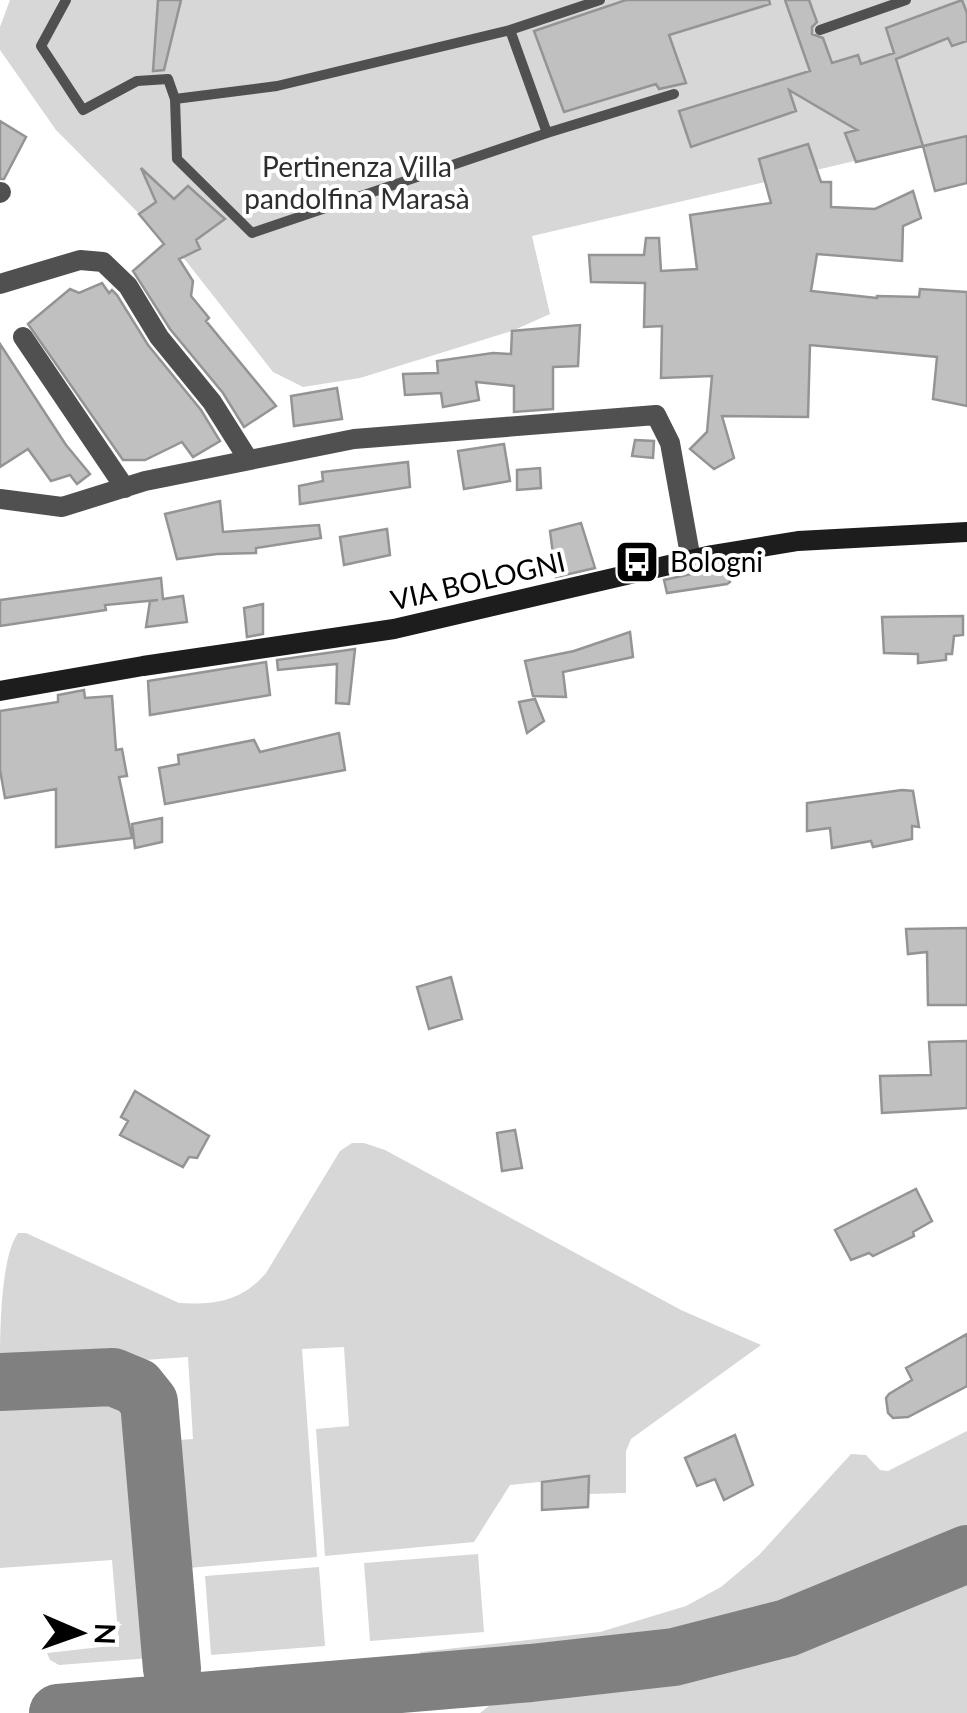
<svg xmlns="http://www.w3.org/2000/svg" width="967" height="1713" font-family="Lato,sans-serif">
  <rect width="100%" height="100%" fill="#fff"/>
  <!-- green -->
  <path fill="#d7d7d7" d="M10 0H967V135L532 236 550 314 512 331 360 378 303 387 273 372 186 261 56 130 0 50V27Z
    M352 1143H364L385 1150 681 1310 761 1345 631 1439 626 1451V1493L588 1494V1477L510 1485 474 1542 325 1556 316 1429 349 1426 344 1347 302 1349 317 1557 176 1569 165 1441 193 1439 188 1357 0 1370C0 1336 0 1258 18 1233H26L179 1303C215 1305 242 1301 266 1273L340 1151Z
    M104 1381 131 1393 144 1422 164 1657 59 1665 50 1660 47 1653 119 1645 112 1560 0 1568V1385Z
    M967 1431V1536L739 1632 683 1645 585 1655 421 1664 420 1652 600 1632 686 1606 721 1587 759 1555 851 1454 866 1455 880 1470 888 1471Z
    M478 1554 484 1632 370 1641 364 1563Z
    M319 1567 325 1646 211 1655 205 1576Z
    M967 1579V1713H480L495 1701 513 1698 647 1685 729 1668Z"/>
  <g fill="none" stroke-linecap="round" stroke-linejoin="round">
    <!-- taxiway -->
    <path stroke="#808080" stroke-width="58" d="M0 1382 113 1377 137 1387 149 1402 172 1669
      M58 1713 531 1673 674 1657 787 1628 967 1554"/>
  </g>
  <!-- building -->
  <path fill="#c0c0c0" stroke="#949494" stroke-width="2.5" d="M158 0H181L164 70 153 71Z
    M626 0H769L770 4 669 35 686 83 659 89 656 84 564 112 534 31Z
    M785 0H809L817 22 812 27V34L823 38 832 63 858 55 861 64 894 53 886 28 962 0 967 13V41L952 46 948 38 896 59 923 146 856 162 845 133 857 130 789 90 796 111 691 147 679 111 810 71Z
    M0 121 26 137 4 179H0Z
    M967 136V183L935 191 923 146Z
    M808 144 821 182H831V207L875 209 913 191 921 218 903 226 902 261 817 254 811 291 877 298V296L919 297 920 289 967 292V406L933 399 937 357 810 345 808 417 722 416 734 458 714 469 690 449 707 432 712 376 661 378 662 326 644 327 645 283 591 282 589 255H644L646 238H659L661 271 697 269 690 215 771 203 759 159Z
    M141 168 174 199 188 186 225 219 196 240 200 249 179 259 193 281 191 296 209 318 206 321 276 406 244 427 223 393 170 329 133 271 164 244 139 214 156 202Z
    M102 283 109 293 112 290 117 295 148 345 201 410 220 441 193 457 182 442 145 460H123L28 324 70 289 79 293Z
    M580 325 578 366 553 367V409L514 412V386L476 382 479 400 443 407 441 393 405 395 403 374 438 373 437 361 493 353 511 354 512 331Z
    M0 344 66 445 90 474 77 484 70 475 51 481 28 449 0 467Z
    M337 388 342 419 294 426 291 396Z
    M635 440 654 441 653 458 632 456Z
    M504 444 510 481 464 489 458 451Z
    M408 462 410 487 300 504 299 486 323 481 322 472Z
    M540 468 541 488 517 490V470Z
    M220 501 223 532 319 525 321 538 256 548V553L217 554 177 559 165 514Z
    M581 523 595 568 556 577 550 531Z
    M387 529 390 555 344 565 340 537Z
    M727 566 730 582 727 584 667 593 664 580Z
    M161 578 163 599 183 596 187 622 146 627 150 601 158 600 105 605 106 610 0 626V600Z
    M263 604V634L247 637 244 608Z
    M963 616V635L954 636 952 654H946V660L918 663V654L884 653 882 617Z
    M630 632 633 657 563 672 566 697 533 696 525 661 574 651Z
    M355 649 349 704 336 703 337 664 278 670 277 660Z
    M266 662 270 695 150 715 148 681Z
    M84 690 85 698 112 696 116 750 122 749 127 776 119 777 132 838 56 847V789L5 798 0 770V711L58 702V695Z
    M535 699 544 721 527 733 519 702Z
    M339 733 345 770 165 804 159 768 179 764 178 755 254 740 260 752Z
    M902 790 913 791 919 827 912 826V839L873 847 871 841 832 848 830 828 807 831V803Z
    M162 818V842L135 848 132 824Z
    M967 928V1005H928L927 952 908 954 906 929Z
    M451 977 462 1019 429 1029 417 987Z
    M967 1041V1108L882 1113 880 1076 931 1075 929 1042Z
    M135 1091 209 1136 197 1158 189 1157 183 1167 120 1135 128 1121 121 1117Z
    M515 1130 522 1168 502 1171 497 1133Z
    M916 1189 932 1221 913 1232 914 1236 873 1256 869 1253 851 1260 835 1230Z
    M967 1334V1386L908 1417 893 1418 888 1413 886 1398 889 1394 912 1380 906 1368Z
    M735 1435 753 1485 724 1500 715 1479 697 1486 685 1458Z
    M589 1476 588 1507 542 1510V1482Z"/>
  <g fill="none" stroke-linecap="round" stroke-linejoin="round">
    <!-- lane -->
    <path stroke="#505050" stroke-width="10" d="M66 0 41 46 83 110 137 81 168 79 175 99 177 159 252 233 547 133 674 94
      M820 30 906 0
      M175 99 277 86 510 30
      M547 133 510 30 600 0"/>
    <!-- street -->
    <path stroke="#505050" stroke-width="20" d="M0 193 1 192
      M0 284 80 260 103 262 128 286 159 337 212 402 248 459
      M23 337 125 488
      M0 499 62 507 145 481 354 439 656 415 670 443 691 560"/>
    <!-- secondary -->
    <path stroke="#1d1d1d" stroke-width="20" d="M0 691 143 666 394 629 712 555 798 541 967 532"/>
  </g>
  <!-- icons -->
  <defs>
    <symbol id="bus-square" viewBox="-11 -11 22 22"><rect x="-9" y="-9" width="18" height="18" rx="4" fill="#000" stroke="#fff"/><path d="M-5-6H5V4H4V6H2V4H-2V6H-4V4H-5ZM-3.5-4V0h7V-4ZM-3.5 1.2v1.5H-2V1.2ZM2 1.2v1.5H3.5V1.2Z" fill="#fff"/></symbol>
  </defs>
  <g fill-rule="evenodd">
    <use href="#bus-square" x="612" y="537" width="50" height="50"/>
  </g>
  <g text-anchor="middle" stroke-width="8" stroke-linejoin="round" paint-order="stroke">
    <!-- park labels -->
    <g font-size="28" fill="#2e2e2e" stroke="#fff">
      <text x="357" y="177">Pertinenza Villa<tspan x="357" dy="32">pandolfina Marasà</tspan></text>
    </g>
    <!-- poi labels -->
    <g font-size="28" fill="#000" stroke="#fff" text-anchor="start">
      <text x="670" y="572">Bologni</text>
    </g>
    <!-- street labels -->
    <g font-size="28" fill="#000" stroke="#fff">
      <text transform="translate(478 581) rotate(-13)" y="10">VIA BOLOGNI</text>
    </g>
  </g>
  <!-- north arrow -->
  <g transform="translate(80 1633) rotate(92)" stroke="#ffffff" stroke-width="8" paint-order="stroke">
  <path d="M0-8L18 38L0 25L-18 38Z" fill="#000000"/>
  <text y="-15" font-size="28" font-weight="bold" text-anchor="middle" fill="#000000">N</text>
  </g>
</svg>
